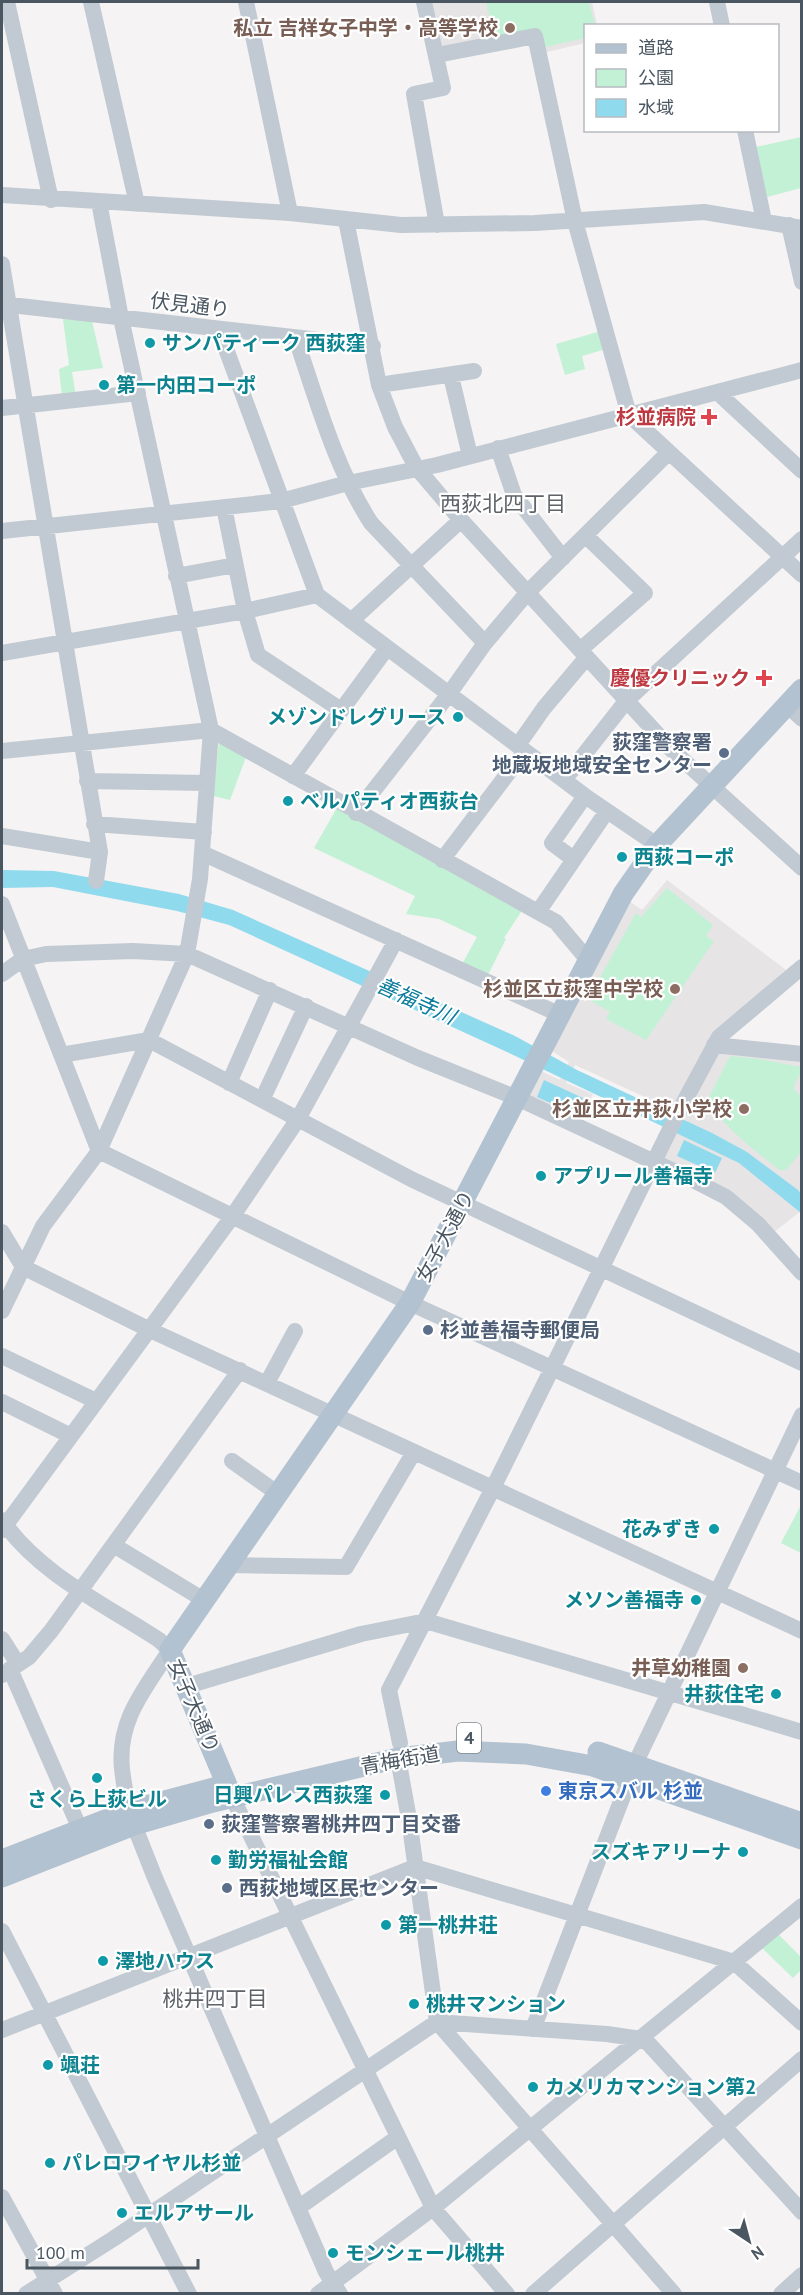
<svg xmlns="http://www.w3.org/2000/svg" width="803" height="2295" font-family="'PT Sans','Noto Sans JP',sans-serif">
  <rect width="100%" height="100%" fill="#f5f3f3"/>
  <!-- education -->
  <path fill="#e6e4e5" d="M429 2H592L597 25 586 26 585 43 543 53 538 32 445 49 440 46Z
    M667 880 786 970 745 1007 673 1110 575 1065 566 1083 593 1094 580 1122 531 1099 529 1094 541 1071 560 1080 569 1062 552 1051 629 901 642 910Z
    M717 1050 801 1059V1211L774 1232 661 1159Z"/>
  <!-- green -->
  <path fill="#c3f1d5" d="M486 2H589L595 25 586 26 585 38 545 47 539 28 495 36Z
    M801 137V188L767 197 756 147Z
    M63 319 92 321 103 368 72 372 76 397H62L59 369 69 365Z
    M601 331 606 349 582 356 585 369 565 375 556 344Z
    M219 740 246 757 230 800 213 796Z
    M338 806 523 909 504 938 506 939 487 977 461 966 477 937 439 919 406 914 415 896 314 848Z
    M667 888 713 925 706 936 714 941 646 1040 606 1019 610 1012 588 999 636 913 641 917Z
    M730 1056 760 1059 801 1067C802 1077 794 1080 794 1089L801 1096V1152L786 1170H779C755 1150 722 1127 708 1099Z
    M801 1505V1553L781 1543Z
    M776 1932 801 1957V1970L793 1978 761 1947Z"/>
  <!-- water -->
  <path fill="#90daee" d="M2 870 54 871 179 894 233 910 515 1036 577 1070 712 1133 747 1152 798 1190 801 1194V1213L739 1163 507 1052 229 925 177 911 53 887 2 888Z
    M544 1080 583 1098 575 1114 537 1097Z
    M684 1140 722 1158 715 1173 677 1156Z"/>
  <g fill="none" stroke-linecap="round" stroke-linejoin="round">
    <!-- minor -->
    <path stroke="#c1cad2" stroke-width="16" d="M7 2 51 200
      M91 2 137 204
      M246 2 290 213
      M424 2 443 88 414 94 437 225
      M717 2 722 26
      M437 55 535 36 575 221 629 415 802 575
      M745 130 764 221
      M2 195 290 213 401 225 535 223 704 212 802 228
      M346 220 379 385 395 427 416 467 461 520 671 749 802 868
      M789 225 802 282
      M2 264 100 852 96 881
      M2 304 373 346
      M219 330 317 595 585 796 657 845
      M296 339C317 401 335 467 371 523L485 643
      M451 376 470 456
      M379 385 474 371
      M717 392 802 471
      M2 408 138 393
      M498 448 514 495 563 558
      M224 507 245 611 258 655 341 710
      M2 531 281 501 348 483 437 465 802 370
      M176 576 235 565
      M351 621 461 520
      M580 650 645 593 586 536
      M2 653 245 611 317 595
      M787 705 802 719
      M518 745 544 708 587 657
      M2 751 211 730 556 922 588 960
      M293 776 387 648
      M564 780 627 700 802 539
      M87 781 207 783
      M356 813 449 694 485 643 527 593 668 453
      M94 824 204 832
      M2 836 100 852
      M202 853 561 1015
      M572 858 552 843 585 796
      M442 860 525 751
      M2 904 99 1151 410 1303 802 1483
      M538 912 607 811
      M2 974 23 959 46 954 133 951 187 954 418 1058 517 1098 693 1180 726 1197 758 1224 802 1273
      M714 1045 802 1054
      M61 1055 149 1040 411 1179 802 1363
      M229 1083 270 990
      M262 1100 306 1006
      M2 1232 23 1267 148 1329 802 1631
      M2 1311 43 1226 99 1151 187 954 200 879 211 730 121 318 99 202
      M2 1356 96 1401
      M267 1383 295 1331
      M2 1402 71 1436
      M232 1461 277 1493
      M2 1520C39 1574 106 1605 159 1640L170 1650C145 1689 117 1720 122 1769 124 1784 125 1796 131 1810
      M2 1530 232 1217 298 1119 396 940
      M115 1546 204 1600
      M229 1565 346 1567 414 1452
      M2 1639 18 1664
      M10 1669 80 1829
      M2 1675 29 1657 51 1631 240 1370
      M187 1686 361 1634 426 1621 802 1732
      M400 1743 389 1690 493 1488 677 1115 719 1037 802 967
      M398 1758 409 1819 437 2022 674 2294
      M635 1764 802 1415
      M232 1797 433 2208 507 2294
      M134 1825 155 1878 326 2272 340 2294
      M2 1931 189 2294
      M533 2029 630 1778
      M2 2030 415 1867 734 1962 802 2023
      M2 2197 55 2294
      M298 2208 398 2137
      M26 2294 113 2239 437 2022 607 2034 641 2039 649 2044 802 2212
      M318 2294 433 2208 802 1906
      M533 2294 802 2059
      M781 2294 802 2275"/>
    <!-- major -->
    <path stroke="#b3c2d1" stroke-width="21" d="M598 1752 802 1823
      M232 1797 170 1650 410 1303 623 894 657 845 802 689
      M2 1860 131 1810 225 1785
      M2 1877 134 1825 213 1802 398 1758 458 1751 526 1754 593 1766 802 1839"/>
  </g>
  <!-- markers -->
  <g fill="#8d6e63" stroke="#fff" stroke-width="2">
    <circle cx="510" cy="28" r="6"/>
    <circle cx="675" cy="989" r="6"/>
    <circle cx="744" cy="1109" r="6"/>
    <circle cx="743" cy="1668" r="6"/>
  </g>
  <g fill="#0f9aa8" stroke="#fff" stroke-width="2">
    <circle cx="150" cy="343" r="6"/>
    <circle cx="104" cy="385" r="6"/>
    <circle cx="458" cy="717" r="6"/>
    <circle cx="288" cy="801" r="6"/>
    <circle cx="622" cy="857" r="6"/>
    <circle cx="541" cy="1176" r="6"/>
    <circle cx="714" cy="1529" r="6"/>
    <circle cx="696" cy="1600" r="6"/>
    <circle cx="776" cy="1694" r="6"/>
    <circle cx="97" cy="1778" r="6"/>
    <circle cx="385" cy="1795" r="6"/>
    <circle cx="743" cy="1852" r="6"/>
    <circle cx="216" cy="1860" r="6"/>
    <circle cx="386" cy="1925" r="6"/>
    <circle cx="103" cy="1961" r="6"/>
    <circle cx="414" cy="2004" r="6"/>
    <circle cx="48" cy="2065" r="6"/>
    <circle cx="533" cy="2087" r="6"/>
    <circle cx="50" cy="2163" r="6"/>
    <circle cx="122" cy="2213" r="6"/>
    <circle cx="333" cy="2253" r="6"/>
  </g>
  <g fill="#e0444e" stroke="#fff" stroke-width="2">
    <path d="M706 408h6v6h6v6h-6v6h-6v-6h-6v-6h6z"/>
    <path d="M761 669h6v6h6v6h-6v6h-6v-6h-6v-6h6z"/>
  </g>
  <g fill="#5c6f8a" stroke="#fff" stroke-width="2">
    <circle cx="724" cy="753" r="6"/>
    <circle cx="428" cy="1330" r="6"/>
    <circle cx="209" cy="1824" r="6"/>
    <circle cx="227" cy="1888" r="6"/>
  </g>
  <circle fill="#3f7fe0" stroke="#fff" stroke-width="2" cx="546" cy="1791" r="6"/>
  <g text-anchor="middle" stroke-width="4.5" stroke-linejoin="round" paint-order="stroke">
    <!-- shield labels -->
    <rect fill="#fff" stroke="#808990" stroke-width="1.5" x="457" y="1723" width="24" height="30" rx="4.5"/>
    <g font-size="18" font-weight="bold" fill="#4a5661">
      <text x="469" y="1744">4</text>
    </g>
    <!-- education labels -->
    <g font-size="20" font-weight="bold" fill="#785e54" stroke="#fff" text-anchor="end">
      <text x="498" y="35">私立 吉祥女子中学・高等学校</text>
      <text x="663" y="996">杉並区立荻窪中学校</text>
      <text x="732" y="1116">杉並区立井荻小学校</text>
      <text x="731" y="1675">井草幼稚園</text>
    </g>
    <!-- street labels -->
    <g font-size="20" fill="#4a5661" stroke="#fff">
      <text transform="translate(190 305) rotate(7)" y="7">伏見通り</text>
      <text transform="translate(445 1236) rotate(-62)" y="7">女子大通り</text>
      <text transform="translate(194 1706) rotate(67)" y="7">女子大通り</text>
      <text transform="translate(400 1760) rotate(-10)" y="7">青梅街道</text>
    </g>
    <!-- culture labels -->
    <g font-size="20" font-weight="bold" fill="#0d838f" stroke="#fff" text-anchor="start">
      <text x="162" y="350">サンパティーク 西荻窪</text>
      <text x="116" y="392">第一内田コーポ</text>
      <text x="446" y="724" text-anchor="end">メゾンドレグリース</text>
      <text x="300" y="808">ベルパティオ西荻台</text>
      <text x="634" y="864">西荻コーポ</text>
      <text x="553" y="1183">アプリール善福寺</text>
      <text x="702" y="1536" text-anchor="end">花みずき</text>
      <text x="684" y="1607" text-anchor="end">メソン善福寺</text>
      <text x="764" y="1701" text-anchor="end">井荻住宅</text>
      <text x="373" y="1802" text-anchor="end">日興パレス西荻窪</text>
      <text x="97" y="1806" text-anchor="middle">さくら上荻ビル</text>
      <text x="731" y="1859" text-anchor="end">スズキアリーナ</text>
      <text x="228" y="1867">勤労福祉会館</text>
      <text x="398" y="1932">第一桃井荘</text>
      <text x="115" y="1968">澤地ハウス</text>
      <text x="426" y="2011">桃井マンション</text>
      <text x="60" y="2072">颯荘</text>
      <text x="545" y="2094">カメリカマンション第2</text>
      <text x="62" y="2170">パレロワイヤル杉並</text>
      <text x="134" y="2220">エルアサール</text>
      <text x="345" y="2260">モンシェール桃井</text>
    </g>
    <!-- health labels -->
    <g font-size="20" font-weight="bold" fill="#be3a42" stroke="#fff" text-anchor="end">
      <text x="696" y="424">杉並病院</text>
      <text x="750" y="685">慶優クリニック</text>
    </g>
    <!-- service labels -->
    <g font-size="20" font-weight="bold" fill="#4e5e75" stroke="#fff" text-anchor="start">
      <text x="712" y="749" text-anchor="end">荻窪警察署<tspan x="712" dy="23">地蔵坂地域安全センター</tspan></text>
      <text x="440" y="1337">杉並善福寺郵便局</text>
      <text x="221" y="1831">荻窪警察署桃井四丁目交番</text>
      <text x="239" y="1895">西荻地域区民センター</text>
    </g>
    <!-- shop labels -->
    <g font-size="20" font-weight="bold" fill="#366cbe" stroke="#fff" text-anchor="start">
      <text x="558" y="1798">東京スバル 杉並</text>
    </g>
    <!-- neighbourhood labels -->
    <g font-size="21" fill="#5f6368" stroke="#fff">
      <text x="503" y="511">西荻北四丁目</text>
      <text x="215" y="2006">桃井四丁目</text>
    </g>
    <!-- water labels -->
    <g font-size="21" font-style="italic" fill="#0c7c9b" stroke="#fff">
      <text transform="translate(416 1001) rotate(24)" y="7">善福寺川</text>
    </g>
  </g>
  <!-- border -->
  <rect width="803" height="2295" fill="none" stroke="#4a5661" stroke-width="6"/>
  <!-- legend -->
  <rect x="584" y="24" width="195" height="108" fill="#ffffff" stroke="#b7bbc0" stroke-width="1.5"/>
  <rect x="596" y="44" width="30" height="9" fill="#b3c2d1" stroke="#b7bbc0" stroke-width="1.5"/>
  <text x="638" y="54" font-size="18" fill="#4a5661">道路</text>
  <rect x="596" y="69" width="30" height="18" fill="#c3f1d5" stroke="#b7bbc0" stroke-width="1.5"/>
  <text x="638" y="84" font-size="18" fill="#4a5661">公園</text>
  <rect x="596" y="99" width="30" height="18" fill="#90daee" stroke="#b7bbc0" stroke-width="1.5"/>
  <text x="638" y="114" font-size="18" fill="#4a5661">水域</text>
  <!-- north arrow -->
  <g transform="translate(749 2241) rotate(144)" stroke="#ffffff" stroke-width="4.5" paint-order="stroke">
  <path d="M0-4.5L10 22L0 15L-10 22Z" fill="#4a5661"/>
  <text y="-9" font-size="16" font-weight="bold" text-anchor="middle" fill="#4a5661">N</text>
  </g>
  <!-- scale -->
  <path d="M27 2259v9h171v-9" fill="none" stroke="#4a5661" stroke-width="3"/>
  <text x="36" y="2259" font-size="18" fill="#4a5661" stroke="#ffffff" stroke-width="4.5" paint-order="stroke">100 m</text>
</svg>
